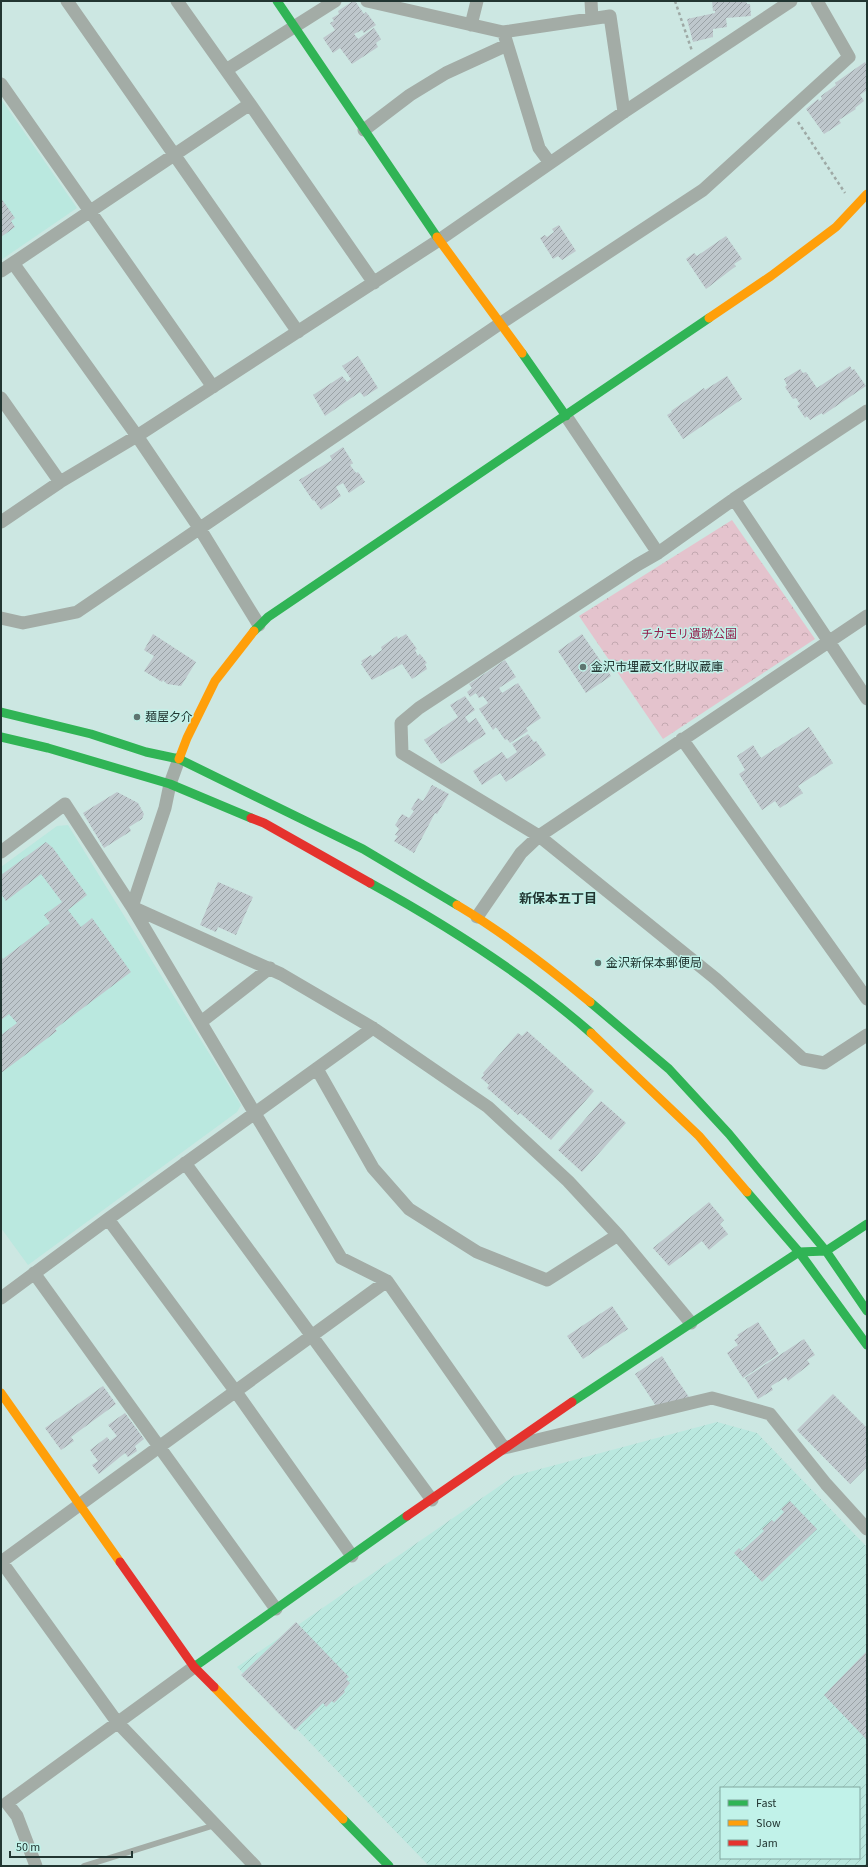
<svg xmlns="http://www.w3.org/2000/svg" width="868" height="1867" font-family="'Source Sans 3','Noto Sans JP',sans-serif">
  <defs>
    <pattern id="industrial-furrows" width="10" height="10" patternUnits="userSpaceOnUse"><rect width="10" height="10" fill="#bae8df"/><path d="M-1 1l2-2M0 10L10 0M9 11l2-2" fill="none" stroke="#a0c8c0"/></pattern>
    <pattern id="park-crowns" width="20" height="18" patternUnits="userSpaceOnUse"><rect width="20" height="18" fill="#e4c3cd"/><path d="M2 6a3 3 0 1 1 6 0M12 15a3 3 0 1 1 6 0" fill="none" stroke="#c3a8b0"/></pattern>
    <pattern id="building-hatch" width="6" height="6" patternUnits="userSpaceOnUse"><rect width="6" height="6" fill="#bec7cc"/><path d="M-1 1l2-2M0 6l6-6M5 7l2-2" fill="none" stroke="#9aa2a6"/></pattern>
  </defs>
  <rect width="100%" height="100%" fill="#cce7e2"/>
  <!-- built -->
  <path fill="#bae8df" d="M1 99 77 208 1 260Z
    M68 825 241 1105 237 1112 28 1265 1 1228V867L57 826Z"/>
  <!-- industrial -->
  <path fill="url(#industrial-furrows)" fill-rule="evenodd" d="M717 1422 757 1433 867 1547V1866H429L237 1667 514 1476ZM721 1788H859V1858H721Z"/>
  <!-- park -->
  <path fill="url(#park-crowns)" d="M732 520 815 639 663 739 579 616Z"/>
  <!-- building -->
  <path fill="url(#building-hatch)" d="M353 1H355L364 14 366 12 376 25 364 33 362 30 354 34 358 39 374 28 381 39 376 43 378 47 352 64 340 48 333 53 323 38 335 30 330 23 334 21 332 18 339 14 338 11Z
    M712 1H746L747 4H750L751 16 726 18 727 27 713 29V37L693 42 687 19 715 13V11H713Z
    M865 62 867 65V90L860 95 864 101 855 108 856 109 839 120 841 123 824 134 806 109 818 99 819 101 822 99 821 96 836 85 835 83Z
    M1 198 15 218 11 221 15 227 1 237Z
    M559 225 576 251 562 260 558 256 553 259 540 238 545 235 547 237 554 232 552 229Z
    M726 236 742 259 734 264 736 266 706 289 686 259 694 253 697 256Z
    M358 356 378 388 364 397 360 392 325 416 313 395 342 376 347 382 351 379 342 366Z
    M850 366 852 370 854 369 866 386 823 415 822 413 810 420 807 416 805 418 797 406 800 404 796 398 793 399 785 387 787 385 784 379 800 369 803 373 806 372 817 388Z
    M727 376 742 399 683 439 667 415 672 412 671 411 704 388 705 390Z
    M343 447 353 463 350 465 356 473 358 472 365 482 349 493 343 483 336 487 341 496 321 510 314 500 313 501 299 480 332 460 330 456Z
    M153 634 196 662 181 686 167 684 163 680 162 682 144 671 154 656 144 650Z
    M406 634 417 649 415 650 418 656 420 654 427 663 425 664 427 669 412 679 402 664 372 680 361 664 363 663 361 661 371 655 372 657 382 650 381 647 397 636 398 639Z
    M582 634 611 676 586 693 558 651Z
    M505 660 516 677 499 688 502 693 518 683 541 718 526 728 528 731 510 743 507 739 505 740 496 727 493 730 479 709 488 703 483 696 479 698 476 693 470 697 467 692 472 688 469 684Z
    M465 696 475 710 465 717 469 723 476 718 486 734 441 764 424 740 458 717 450 705Z
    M809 727 833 763 798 786 803 793 780 808 775 801 762 810 739 774 745 770 737 756 753 745 761 758Z
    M528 734 534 742 536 741 546 755 506 782 500 773 482 785 473 771 502 752 507 759 517 752 512 744Z
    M432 785 449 794 437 814 435 813 414 853 394 841 398 836 395 835 399 829 395 825 402 814 409 818 414 811 411 809 418 798 423 801Z
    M117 792 138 803 144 814 142 819 129 827 131 831 104 848 83 813Z
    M46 842 53 848 87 895 68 910 81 927 92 918 131 972 55 1029 57 1031 1 1073V1035L17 1023 9 1014 1 1020V956L3 959 50 923 44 915 62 902 41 874 6 901 1 894V875Z
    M218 882 253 897 236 935 218 927 216 932 200 925Z
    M527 1031 594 1091 551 1140 520 1113 518 1115 487 1088 489 1085 481 1078 484 1075 483 1073 518 1033 522 1036Z
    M601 1101 626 1123 582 1172 558 1150Z
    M709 1202 724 1220 720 1224 728 1234 709 1250 702 1241 669 1266 653 1248Z
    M612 1306 628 1329 583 1359 567 1336Z
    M758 1322 779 1354 743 1378 727 1353 738 1345 734 1340 739 1337 737 1335Z
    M804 1339 815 1355 807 1360 810 1364 788 1381 786 1377 771 1386 773 1390 758 1399 745 1378Z
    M662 1356 676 1378 691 1400 656 1406 635 1374Z
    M103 1386 116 1404 71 1437 74 1441 61 1450 45 1428Z
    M833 1394 867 1428V1467L850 1484 797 1430Z
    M125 1413 144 1439 135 1446 137 1451 128 1457 125 1453 99 1474 92 1465 98 1461 90 1450 107 1437 110 1441 117 1436 108 1425Z
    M790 1501 817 1529 762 1582 734 1553 739 1548 742 1551 764 1531 762 1529 772 1520 774 1522 784 1512 781 1509Z
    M296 1622 349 1677 346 1679 350 1683 344 1690 345 1692 334 1703 332 1701 326 1707 323 1703 295 1730 241 1675Z
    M867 1651V1740L824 1695Z"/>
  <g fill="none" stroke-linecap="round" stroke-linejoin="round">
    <!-- path -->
    <path stroke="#9ea9a5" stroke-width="2.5" stroke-dasharray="3 3" stroke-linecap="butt" d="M675 1 692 51
      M798 122 845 193"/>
    <!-- lane -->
    <path stroke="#a3aca6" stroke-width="6" d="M84 1866 215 1825"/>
    <!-- street -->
    <path stroke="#a3aca6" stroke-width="13" d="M67 1 298 332
      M367 1 503 32 610 16 624 112
      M591 1 592 19
      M471 25 477 1
      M505 37 539 148 550 163
      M226 70 335 1
      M1 84 213 387
      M250 104 374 283
      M364 130 410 95 446 73 507 45
      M13 263 250 104 177 1
      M1 271 13 263 137 436 200 529 259 625
      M1 398 60 482
      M566 416 658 553 637 565 419 708 401 723 402 753 539 836 867 616
      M734 499 867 699
      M1 522 60 482 137 436 439 240 624 112 791 1
      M658 553 734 499 867 411
      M1 618 23 623 77 612 501 323 703 190 849 57 817 1
      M682 739 867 999
      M1 852 65 804 132 907 165 808 170 784 179 759
      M132 907 341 1258 387 1281 504 1448 712 1398 770 1414 826 1484 867 1529
      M132 907 281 974 373 1028 488 1107 568 1181 618 1235 691 1323
      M477 917 521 853 539 836 716 979 803 1059 824 1063 867 1035
      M201 1022 270 968
      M317 1069 373 1168 409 1209 477 1252 547 1280 618 1235
      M185 1163 432 1500
      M108 1219 236 1392 352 1556
      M34 1273 276 1609
      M1 1298 108 1219 373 1028
      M1 1561 117 1722 255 1866
      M1 1562 387 1281
      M36 1866 17 1816 7 1803 194 1667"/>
    <!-- fast -->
    <path stroke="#30b455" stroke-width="9" d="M277 1 437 237
      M522 353 566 416
      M254 631 268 617 709 318
      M1 712 91 734 146 752 179 759 363 849 457 905
      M1 737 48 748 170 784 251 818
      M370 883C448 926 524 974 591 1033
      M590 1002 669 1069 729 1134 826 1251 867 1311
      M747 1192 799 1252 867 1345
      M572 1402 799 1252 826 1251 867 1224
      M194 1667 407 1516
      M343 1819 389 1866"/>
    <!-- slow -->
    <path stroke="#ff9f0a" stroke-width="9" d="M437 237 522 353
      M709 318 771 276 836 227 867 194
      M179 759 187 738 215 681 254 631
      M457 905C504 933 548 967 590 1002
      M591 1033 699 1136 747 1192
      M1 1393 120 1562
      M214 1687 343 1819"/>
    <!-- jam -->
    <path stroke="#e5322d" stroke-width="9" d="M251 818 264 823 370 883
      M407 1516 572 1402
      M120 1562 194 1667 214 1687"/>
  </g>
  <!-- markers -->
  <g fill="#5e7470" stroke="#c1f2e9" stroke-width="1.5">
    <circle cx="583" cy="667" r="4"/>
    <circle cx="137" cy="717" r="4"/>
    <circle cx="598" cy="963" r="4"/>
  </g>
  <g text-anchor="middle" stroke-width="3" stroke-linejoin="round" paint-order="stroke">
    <!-- park labels -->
    <g font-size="12" fill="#93214e" stroke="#c1f2e9">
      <text x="689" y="638">チカモリ遺跡公園</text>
    </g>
    <!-- poi labels -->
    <g font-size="12" fill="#223632" stroke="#c1f2e9" text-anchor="start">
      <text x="591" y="671">金沢市埋蔵文化財収蔵庫</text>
      <text x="145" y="721">麺屋夕介</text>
      <text x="606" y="967">金沢新保本郵便局</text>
    </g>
    <!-- neighbourhood labels -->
    <g font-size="13" font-weight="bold" fill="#223632" stroke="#c1f2e9">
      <text x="558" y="903">新保本五丁目</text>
    </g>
  </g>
  <!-- border -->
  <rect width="868" height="1867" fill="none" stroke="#223632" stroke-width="4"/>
  <!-- legend -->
  <rect x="720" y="1787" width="140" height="72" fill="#c1f2e9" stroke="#81a7a0"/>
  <rect x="728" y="1800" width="20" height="6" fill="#30b455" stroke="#81a7a0"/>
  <text x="756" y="1807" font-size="12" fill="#223632">Fast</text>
  <rect x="728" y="1820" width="20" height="6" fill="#ff9f0a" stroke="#81a7a0"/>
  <text x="756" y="1827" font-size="12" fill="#223632">Slow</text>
  <rect x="728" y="1840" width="20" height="6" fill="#e5322d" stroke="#81a7a0"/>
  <text x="756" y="1847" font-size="12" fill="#223632">Jam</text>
  <!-- scale -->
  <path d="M10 1851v6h122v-6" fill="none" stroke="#223632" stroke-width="2"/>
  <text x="16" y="1851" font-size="12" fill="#223632" stroke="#c1f2e9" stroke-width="3" paint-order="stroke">50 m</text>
</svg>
